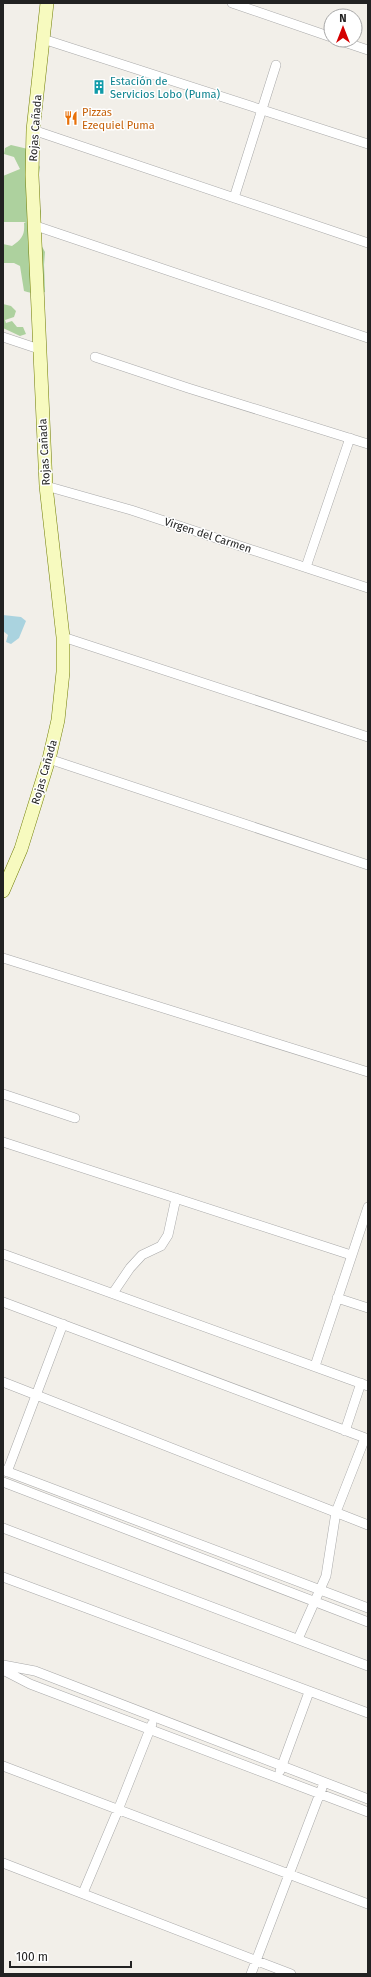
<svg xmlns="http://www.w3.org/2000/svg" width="371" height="1977" font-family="'Fira Sans',sans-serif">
  <rect width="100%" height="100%" fill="#f2efe9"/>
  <!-- forest -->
  <path fill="#add19e" d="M11 145 28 149 33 154 40 167 38 179V205L41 211V218L34 232 45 252 44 265 45 288V292C38 295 31 293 24 291L20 266 14 263H3V244L12 246C22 239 25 235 24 223L26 222H3V176L20 169 14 157 4 154 5 148Z
    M3 304 11 306 16 311 14 317 5 320 6 323 12 321 17 327H23L26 334 20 336 3 328Z"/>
  <!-- water -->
  <path fill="#aad3df" d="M3 615 21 617 26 621 19 638 11 644 6 642 8 635 3 631Z"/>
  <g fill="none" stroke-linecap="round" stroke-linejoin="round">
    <defs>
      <path id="street" d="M232 3 331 37
        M43 39 368 144
        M338 40 368 50
        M33 130 368 243
        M234 198 276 65
        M33 225 368 338
        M3 337 39 349
        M95 357 188 388 368 444
        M46 486 131 510 368 588
        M306 567 350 438
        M63 637 368 737
        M49 759 368 865
        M3 958 368 1072
        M3 1094 75 1118
        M3 1142 351 1255
        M3 1254 368 1386
        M113 1293 130 1268 142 1255 161 1246 168 1235 176 1198
        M337 1298 368 1308
        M3 1302 368 1439
        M315 1366 368 1207
        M3 1382 368 1525
        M345 1431 361 1383
        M3 1470 368 1608
        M7 1472 63 1324
        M3 1482 368 1622
        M3 1528 368 1666
        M3 1577 368 1713
        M298 1639 326 1576 336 1512 365 1438
        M3 1665 35 1671 368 1799
        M3 1670 30 1684 368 1812
        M3 1766 368 1904
        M280 1771 309 1692
        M3 1863 291 1974
        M83 1893 118 1810 152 1724
        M251 1974 322 1788"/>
      <path id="secondary" d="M3 891 21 849 49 759 58 720 63 672V637L46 486 32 175 33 130 47 3"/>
    </defs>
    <!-- street casing -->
    <use href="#street" stroke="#a9a9a9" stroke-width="10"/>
    <!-- secondary casing -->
    <use href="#secondary" stroke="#707d05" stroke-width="14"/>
    <!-- street -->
    <use href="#street" stroke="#fff" stroke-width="9"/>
    <!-- secondary -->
    <use href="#secondary" stroke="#f7fabf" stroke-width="13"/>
  </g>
  <!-- icons -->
  <defs>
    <symbol id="building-bare" viewBox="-9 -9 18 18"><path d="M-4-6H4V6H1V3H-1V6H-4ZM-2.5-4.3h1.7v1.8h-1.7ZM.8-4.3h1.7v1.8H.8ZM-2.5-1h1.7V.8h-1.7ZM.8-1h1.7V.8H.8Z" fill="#0f9aa8" stroke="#fff" stroke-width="2.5" paint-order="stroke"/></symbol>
    <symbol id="restaurant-bare" viewBox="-9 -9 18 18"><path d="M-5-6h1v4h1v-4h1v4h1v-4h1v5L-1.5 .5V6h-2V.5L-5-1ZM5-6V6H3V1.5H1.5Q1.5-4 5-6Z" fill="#e8710a" stroke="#fff" stroke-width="2.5" paint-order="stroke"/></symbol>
  </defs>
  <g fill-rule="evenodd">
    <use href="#building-bare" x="89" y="77" width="20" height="20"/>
    <use href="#restaurant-bare" x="61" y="108" width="20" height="20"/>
  </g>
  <g text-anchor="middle" stroke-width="3" stroke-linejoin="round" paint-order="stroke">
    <!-- culture labels -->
    <g font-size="11" fill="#0d838f" stroke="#fff" text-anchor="start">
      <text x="110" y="85">Estación de<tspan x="110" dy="13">Servicios Lobo (Puma)</tspan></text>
    </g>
    <!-- food labels -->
    <g font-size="11" fill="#c56008" stroke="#fff" text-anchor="start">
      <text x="82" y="116">Pizzas<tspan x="82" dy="13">Ezequiel Puma</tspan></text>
    </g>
    <!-- street labels -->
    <g font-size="11" fill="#222" stroke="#fff">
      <text transform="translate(35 128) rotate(-86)" y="4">Rojas Cañada</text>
      <text transform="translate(44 452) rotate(-93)" y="4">Rojas Cañada</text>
      <text transform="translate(208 535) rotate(18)" y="4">Virgen del Carmen</text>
      <text transform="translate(44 772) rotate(-74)" y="4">Rojas Cañada</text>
    </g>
  </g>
  <!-- border -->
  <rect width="371" height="1977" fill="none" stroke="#222222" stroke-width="8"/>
  <!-- north arrow -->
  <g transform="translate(343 28)"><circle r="19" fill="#ffffff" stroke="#a7a7a7"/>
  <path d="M0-3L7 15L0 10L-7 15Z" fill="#d40000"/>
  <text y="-6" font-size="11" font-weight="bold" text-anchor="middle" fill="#222222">N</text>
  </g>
  <!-- scale -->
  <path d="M10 1961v6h121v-6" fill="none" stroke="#222222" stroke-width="2"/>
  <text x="16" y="1961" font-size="12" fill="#222222" stroke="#ffffff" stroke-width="3" paint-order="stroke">100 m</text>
</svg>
